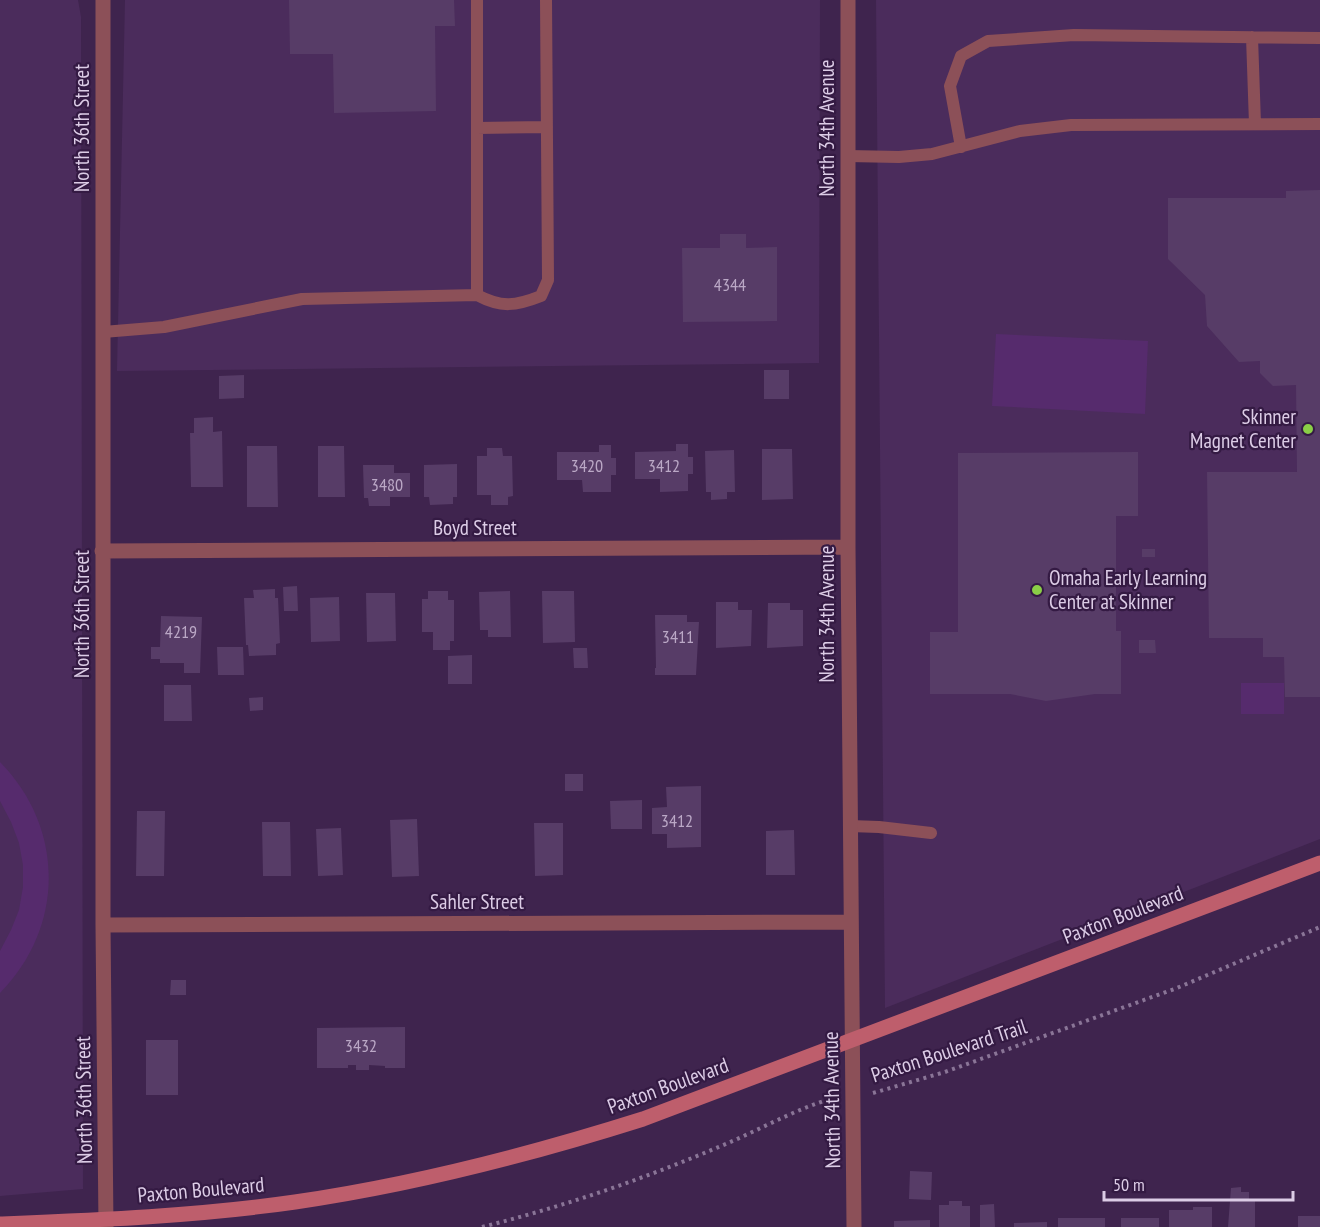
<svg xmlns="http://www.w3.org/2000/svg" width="1320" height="1227" font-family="'PT Sans Narrow',sans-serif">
  <rect width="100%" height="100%" fill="#3f244e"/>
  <!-- built -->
  <path fill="#4b2c5c" d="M0 0H78L81 17 83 1189 0 1196Z
    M125 0H820L819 363 117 371Z
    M876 0H1320V839L885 1008Z"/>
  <!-- green -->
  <path fill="#562b6d" d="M996 334 1148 341 1145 414 992 406Z
    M1241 683H1284V714H1241Z
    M0 762C65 828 65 927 0 993V951L11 930 19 910 23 887V865L19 843 11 822 0 801Z"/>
  <!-- building -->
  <path fill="#573c67" d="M289 0H454L455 26H435L436 111 334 113 333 54H290Z
    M1320 190V697H1285L1284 657H1263V638H1209L1207 472H1297L1296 385 1273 386 1260 373V361L1239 362 1207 326 1205 295 1168 259V198H1286V191Z
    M720 234H746V248L777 247V321L683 322 682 248H720Z
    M764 370H789V399H764Z
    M244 375V398L219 399V376Z
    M213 417V432L222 431 223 487H191L190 433H194V418Z
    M676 444H688V457H693V474H688V491L660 492V479H635V452L676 451Z
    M599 445H611V458H616V475H611V492H583L582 480H557V452H599Z
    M247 446H277L278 507H247Z
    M318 446H344L345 497H318Z
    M487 448H502L503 456H512L513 496 508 497V505H491V495H477V456H487Z
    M762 449H792L793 499 762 500Z
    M734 450 735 492H727V499L711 500V492H706L705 451Z
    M1138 452V516H1116V631H1121V694H1095L1046 701 1010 694H930V632H958V453Z
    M457 464V497H453V504L430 505 429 497H424V465Z
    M363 465H394V473H410V497H390V506H369L368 498H364Z
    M1142 549H1155V557H1142Z
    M297 586 298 611H284L283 587Z
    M275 589V598H278L280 643 276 644V655L249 656 248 645H246L244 598H254L253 590Z
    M428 591H448V600H454V641H450V650H433V632H422V599H428Z
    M510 591 511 637H488V630H480L479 592Z
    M542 591H574L575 642 543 643Z
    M366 593H395L396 641 367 642Z
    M339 597 340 641 311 642 310 598Z
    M716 602H738V610H752L751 646 716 648Z
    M768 603H790V610H803V646L767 648Z
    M655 615H687V622H699L696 675H655V668H656Z
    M161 616 202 617 200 673H184V663H160V659H151V647H160Z
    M1139 640H1155L1156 653H1139Z
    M217 647H243L244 675H218Z
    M573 648H587L588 668H574Z
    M472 655V684H448V656Z
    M164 685H191L192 721H164Z
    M263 697V710L250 711 249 698Z
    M565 774H583V791H565Z
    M701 786V847L667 848V834H652V808L667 807 666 787Z
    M642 800V829H611L610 801Z
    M137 811H165L164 876H136Z
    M417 819 419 876 392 877 390 820Z
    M262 822H290L291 876H263Z
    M534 823H563V875L535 876Z
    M341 828 343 875 318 876 316 829Z
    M794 830 795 875H766V831Z
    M171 980H186V995H170Z
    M405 1027V1068H385V1066L369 1065V1070H356V1065H348V1068H317V1028Z
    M146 1040H178V1095H146Z
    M910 1171 932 1172 931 1200 909 1199Z
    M1241 1187V1192H1249V1201H1255V1227H1228L1231 1188Z
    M949 1201H962V1206H970V1227H939V1205H949Z
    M994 1204 995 1227H980V1205Z
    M1193 1207H1212V1227H1169V1210H1193Z
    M1298 1216H1320V1227H1298Z
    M1058 1218H1105V1227H1058Z
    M1121 1218H1159V1227H1121Z
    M930 1220V1227H894V1221Z
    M1047 1222V1227H1014V1223Z"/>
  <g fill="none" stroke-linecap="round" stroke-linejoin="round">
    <!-- path -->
    <path stroke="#8a7597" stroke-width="4" stroke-dasharray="3 4.5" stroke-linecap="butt" d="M873 1093 945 1072 1177 988 1320 927
      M482 1227C566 1206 649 1177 728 1143 763 1128 796 1109 833 1098"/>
    <!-- lane -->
    <path stroke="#8c5058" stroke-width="12" d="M1252 37 1255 124
      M477 128 547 127
      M961 147 950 86 961 56 988 41 1074 35 1320 38
      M848 156 899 157 932 154 1020 131 1071 125 1320 124
      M477 295C501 308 516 306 541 296L548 280 546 0
      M103 332 164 327 302 299 477 295V0
      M850 826 879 827 931 833"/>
    <!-- street -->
    <path stroke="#8c5058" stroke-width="15" d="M103 0V925L106 1227
      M848 0V547L854 1227
      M102 551 848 547
      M103 925 851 922"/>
    <!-- secondary -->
    <path stroke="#be5e6c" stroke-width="15" d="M0 1224C98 1220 198 1216 295 1202 413 1185 529 1155 643 1119L1320 863"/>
  </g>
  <!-- markers -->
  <g fill="#8ace47" stroke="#341a43" stroke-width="2">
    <circle cx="1308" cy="429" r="6"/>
    <circle cx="1037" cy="590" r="6"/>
  </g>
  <g text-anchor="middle" stroke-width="4.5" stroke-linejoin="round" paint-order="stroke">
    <!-- number labels -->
    <g font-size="18" fill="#bba8c6">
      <text x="730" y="291">4344</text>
      <text x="587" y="472">3420</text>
      <text x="664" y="472">3412</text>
      <text x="387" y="491">3480</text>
      <text x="181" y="638">4219</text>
      <text x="678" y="643">3411</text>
      <text x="677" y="827">3412</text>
      <text x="361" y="1052">3432</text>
    </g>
    <!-- street labels -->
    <g font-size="21" fill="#dccce6" stroke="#341a43">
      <text transform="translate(82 128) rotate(-90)" y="7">North 36th Street</text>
      <text transform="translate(827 128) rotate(-90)" y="7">North 34th Avenue</text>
      <text x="475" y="535">Boyd Street</text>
      <text transform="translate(82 614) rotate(-90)" y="7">North 36th Street</text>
      <text transform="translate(827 614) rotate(-90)" y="7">North 34th Avenue</text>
      <text x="477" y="909">Sahler Street</text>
      <text transform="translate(1123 915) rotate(-21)" y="7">Paxton Boulevard</text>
      <text transform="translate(949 1051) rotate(-18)" y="7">Paxton Boulevard Trail</text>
      <text transform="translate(668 1086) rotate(-20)" y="7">Paxton Boulevard</text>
      <text transform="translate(84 1100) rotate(-91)" y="7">North 36th Street</text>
      <text transform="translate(832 1100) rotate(-91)" y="7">North 34th Avenue</text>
      <text transform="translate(201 1190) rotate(-5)" y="7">Paxton Boulevard</text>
    </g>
    <!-- poi labels -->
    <g font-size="21" fill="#dccce6" stroke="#341a43" text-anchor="end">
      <text x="1296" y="424">Skinner<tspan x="1296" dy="24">Magnet Center</tspan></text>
      <text x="1049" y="585" text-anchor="start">Omaha Early Learning<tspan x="1049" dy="24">Center at Skinner</tspan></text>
    </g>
  </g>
  <!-- scale -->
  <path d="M1104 1191v9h189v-9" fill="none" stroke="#dccce6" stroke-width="3"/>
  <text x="1113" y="1191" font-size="18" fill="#dccce6" stroke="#341a43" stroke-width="4.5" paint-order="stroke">50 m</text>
</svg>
